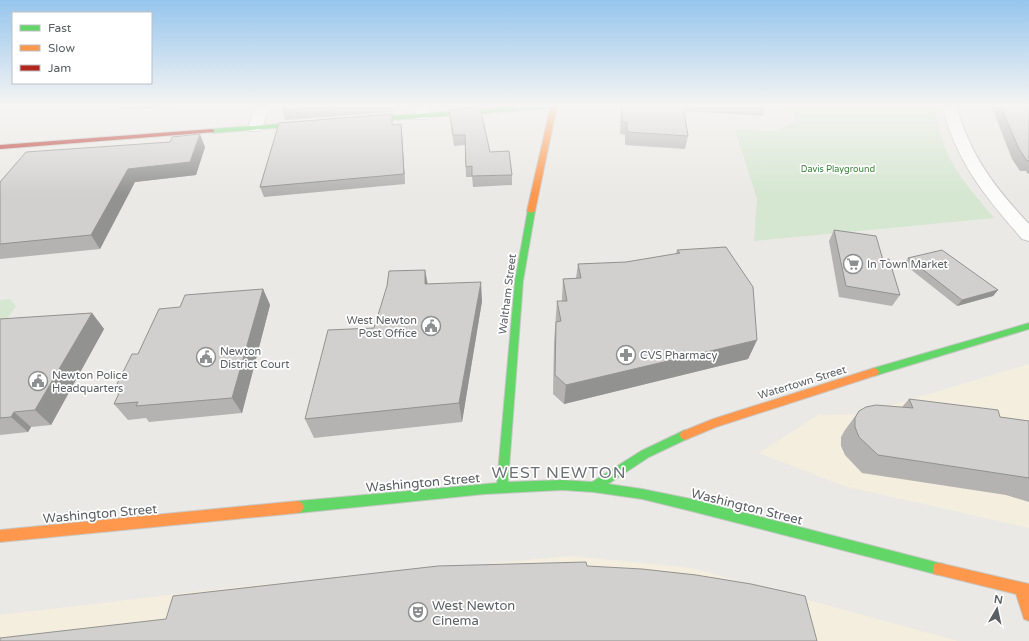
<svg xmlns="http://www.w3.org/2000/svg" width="1029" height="641" font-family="'Varela Round',sans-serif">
  <rect width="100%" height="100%" fill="#ebe9e5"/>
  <!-- commercial -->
  <path fill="#f4eede" d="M1029 364V528L844 486 759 453 818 415 862 414Z
    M570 556 691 568 958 641H0V615L238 587Z"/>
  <!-- green -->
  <path fill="#d5e6d1" d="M789 105H933C937 119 940 134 945 147 955 174 976 196 994 218L754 241 757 199 735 129 776 131 797 121Z
    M10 299 16 306 0 329V300Z"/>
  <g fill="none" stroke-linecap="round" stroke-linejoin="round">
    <defs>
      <path id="street" d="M256 105H270L262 128 260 131H250L248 128Z
        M414 105H428L429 116 427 119H417L415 116Z
        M942 105H956C970 155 994 187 1029 224V241L1022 239C985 196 956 162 942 105Z"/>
      <path id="fast" d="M542 105 556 106 553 108 362 122 359 120 362 118Z
        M308 122 311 124 310 125 212 133 209 131 212 129Z
        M528 209H534L535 211 523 281 508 482 562 480 592 482 641 451 685 430 689 432 690 435 689 438 649 457 608 484 642 489 691 499 939 563 944 564 945 569 944 574 939 575 691 511 642 499 593 492 562 490 485 494 298 513 294 511 292 507 294 503 298 501 497 483 515 281Z
        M1029 323V329L874 376 871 375 869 372 871 369 874 368Z"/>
      <path id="slow" d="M551 105H557L535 211 531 213 527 211Z
        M874 368 877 369 879 372 877 375 716 427 685 440 681 438 680 435 681 432 713 419Z
        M298 501 302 503 304 507 302 511 298 513 0 542V530Z
        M939 563 1029 584V621L1024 619 1016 594 939 575 934 574 933 569 934 564Z"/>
      <path id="jam" d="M212 129 214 130V132L0 149V145Z"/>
    </defs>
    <!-- street casing -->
    <use href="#street" stroke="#c7c8c7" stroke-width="2"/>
    <!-- fast casing -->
    <use href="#fast" stroke="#c7c7c6" stroke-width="2"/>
    <!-- slow casing -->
    <use href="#slow" stroke="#c7c7c6" stroke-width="2"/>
    <!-- jam casing -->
    <use href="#jam" stroke="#c7c7c6" stroke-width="2"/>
    <!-- street -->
    <use href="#street" fill="#fcfcfb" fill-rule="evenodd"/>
    <!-- fast -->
    <use href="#fast" fill="#63d668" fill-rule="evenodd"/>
    <!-- slow -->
    <use href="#slow" fill="#ff974d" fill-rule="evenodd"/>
    <!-- jam -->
    <use href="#jam" fill="#b3261e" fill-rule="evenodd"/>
  </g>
  <!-- wall -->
  <path fill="#b4b3b1" d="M121 105H189L124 110Z
    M283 105H393V112L285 120 282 110Z
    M447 105H478V106L448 108Z
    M621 105H766L763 116 684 111 688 136 685 149 625 145V135L620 134Z
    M991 105H1029V174L1027 173 1026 171H1020L1012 159Z
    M449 110 512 175V185L473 187 472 177H466L465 145 454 146 450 120Z
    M401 124 402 134 405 184 264 197 260 187 393 125Z
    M205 147 196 175 135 182 100 249 0 259V182Z
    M834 230 883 260 900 295 892 306 839 297 829 241Z
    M677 250 757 340 748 359 564 404 553 394 554 342 557 301H562V298L563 279 576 278 578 264 626 262 676 254Z
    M908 258 998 290 993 296 957 306 904 264Z
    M425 270 428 284 482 301 462 422 314 438 305 419 374 328Z
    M263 289 270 305 242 413 149 422 146 418 128 420 114 404 119 395 114 390 138 354 180 307Z
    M92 313 104 329 51 425 31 427 28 432 0 435V319Z
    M909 399 1000 417 1029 421V502L1006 495 862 473 845 455 841 446V437L845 430 859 411 902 407Z"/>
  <!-- shaded-wall -->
  <path fill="#929290" d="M401 124 402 134 405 184 404 174Z
    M200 134 205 147 196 175 135 182 100 249 91 235 128 169Z
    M425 270 428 289 425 284Z
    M481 282 482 301 462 422 459 403Z
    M263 289 270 305 242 413 232 398Z
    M998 290 993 296 957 306 962 300Z
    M92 313 104 329 51 425 35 410Z
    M757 340 748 359 564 404 566 385Z
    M14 412 31 427 28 432 11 417Z"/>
  <!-- building -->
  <path fill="#d1d0ce" stroke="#929290" d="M283 105H347L282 110Z
    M622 105H683L688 136 627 132V122H622Z
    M1000 105H1029V161H1027L1019 149Z
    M480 107 490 152 509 151 512 175 472 176V166L466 167 465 135H453L449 110Z
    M392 114V125L401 124 404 174 260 187 279 123Z
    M200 134 190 162 128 169 91 235 0 244V182L26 152 170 142 172 137Z
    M834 230 876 236 883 260 889 259 900 295 846 286Z
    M726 247 753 287 757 340 566 385 555 375 556 322 561 321 557 301H567L563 279 581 278 578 264 626 262 680 253 677 250Z
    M942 250 998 290 962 300 908 258Z
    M425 270V284L481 282 459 403 305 419 328 330 374 328 387 286 389 271Z
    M263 289 232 398 136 406 138 402 114 404 121 389 114 390 132 354H138L159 309 180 307 185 295Z
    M92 313 35 410 14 412 11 417 0 418V319Z
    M909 399 998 410 1000 417 1029 421V478L878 455 859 437 855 427V418L859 411 866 407 876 405 913 408Z
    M586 562 587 566 642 569 696 575 751 584 805 596 817 641H0V638L166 619 173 596 438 566Z"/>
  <!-- sky -->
  <linearGradient id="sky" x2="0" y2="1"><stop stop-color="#96c5ed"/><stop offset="0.54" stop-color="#f6f5f3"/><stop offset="1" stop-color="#f6f5f3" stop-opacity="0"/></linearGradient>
  <rect width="1029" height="195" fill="url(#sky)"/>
  <!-- icons -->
  <defs>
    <symbol id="supermarket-ring" viewBox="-11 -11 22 22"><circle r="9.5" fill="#fff" stroke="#8d8f90" stroke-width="1.5"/><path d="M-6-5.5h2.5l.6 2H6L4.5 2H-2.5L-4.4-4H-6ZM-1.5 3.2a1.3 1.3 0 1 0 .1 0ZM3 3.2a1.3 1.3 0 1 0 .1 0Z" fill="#8d8f90"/></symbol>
    <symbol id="civic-ring" viewBox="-11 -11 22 22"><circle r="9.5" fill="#fff" stroke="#8d8f90" stroke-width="1.5"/><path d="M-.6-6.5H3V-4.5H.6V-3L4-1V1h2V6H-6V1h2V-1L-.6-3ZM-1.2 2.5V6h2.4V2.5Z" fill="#8d8f90"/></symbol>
    <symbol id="pharmacy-ring" viewBox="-11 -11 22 22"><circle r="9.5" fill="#fff" stroke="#8d8f90" stroke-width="1.5"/><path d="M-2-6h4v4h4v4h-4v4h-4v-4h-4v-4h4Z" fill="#8d8f90"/></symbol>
    <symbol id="theatre-ring" viewBox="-11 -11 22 22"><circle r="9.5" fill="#fff" stroke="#8d8f90" stroke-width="1.5"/><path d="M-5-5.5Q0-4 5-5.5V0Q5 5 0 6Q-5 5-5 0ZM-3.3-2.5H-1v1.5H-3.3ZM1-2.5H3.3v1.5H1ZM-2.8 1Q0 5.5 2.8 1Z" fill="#8d8f90"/></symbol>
  </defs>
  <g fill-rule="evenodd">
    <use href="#supermarket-ring" x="842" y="253" width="22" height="22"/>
    <use href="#civic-ring" x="420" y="315" width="22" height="22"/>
    <use href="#pharmacy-ring" x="615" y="344" width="22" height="22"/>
    <use href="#civic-ring" x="195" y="346" width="22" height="22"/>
    <use href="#civic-ring" x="27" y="370" width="22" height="22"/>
    <use href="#theatre-ring" x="407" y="601" width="22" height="22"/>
  </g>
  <g text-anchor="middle" stroke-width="3.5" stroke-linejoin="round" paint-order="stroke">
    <!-- far-park labels -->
    <g font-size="9" fill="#3b833a" stroke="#fff">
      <text x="838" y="172">Davis Playground</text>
    </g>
    <!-- poi labels -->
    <g font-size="11" fill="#5b5f63" stroke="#fff" text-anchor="start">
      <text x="867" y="268">In Town Market</text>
      <text x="417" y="324" text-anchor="end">West Newton<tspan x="417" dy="13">Post Office</tspan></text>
      <text x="220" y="355">Newton<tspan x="220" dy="13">District Court</tspan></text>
      <text x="640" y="359">CVS Pharmacy</text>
      <text x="52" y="379">Newton Police<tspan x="52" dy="13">Headquarters</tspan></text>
    </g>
    <!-- street labels -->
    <g font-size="11" fill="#5b5f63" stroke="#fff">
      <text transform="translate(507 294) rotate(-83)" y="4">Waltham Street</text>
      <text transform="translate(802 382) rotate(-17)" y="4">Watertown Street</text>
    </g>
    <!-- near-street labels -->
    <g font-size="13" fill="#5b5f63" stroke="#fff">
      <text transform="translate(423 482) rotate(-5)" y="5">Washington Street</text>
      <text transform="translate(747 506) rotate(14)" y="5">Washington Street</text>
      <text transform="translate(100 513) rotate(-5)" y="5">Washington Street</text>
    </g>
    <!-- near-poi labels -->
    <g font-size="13" fill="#5b5f63" stroke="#fff" text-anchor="start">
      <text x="432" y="610">West Newton<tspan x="432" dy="15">Cinema</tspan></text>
    </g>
    <!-- near-quarter labels -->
    <g font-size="16" letter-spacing="1" fill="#6c7175" stroke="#fff">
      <text x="559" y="478">WEST NEWTON</text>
    </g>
  </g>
  <!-- legend -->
  <rect x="12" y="12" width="140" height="72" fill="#ffffff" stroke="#bdbfc1"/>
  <rect x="20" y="25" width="20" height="6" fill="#63d668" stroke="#bdbfc1"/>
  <text x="48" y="32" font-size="12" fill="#5b5f63">Fast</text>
  <rect x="20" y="45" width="20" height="6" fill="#ff974d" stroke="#bdbfc1"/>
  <text x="48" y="52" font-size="12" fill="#5b5f63">Slow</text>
  <rect x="20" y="65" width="20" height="6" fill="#b3261e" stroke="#bdbfc1"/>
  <text x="48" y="72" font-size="12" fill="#5b5f63">Jam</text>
  <!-- north arrow -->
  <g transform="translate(997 609) rotate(9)" stroke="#ffffff" stroke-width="3" paint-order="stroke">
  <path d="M0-3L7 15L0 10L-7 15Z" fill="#5b5f63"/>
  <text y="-6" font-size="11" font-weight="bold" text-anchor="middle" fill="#5b5f63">N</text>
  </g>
</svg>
